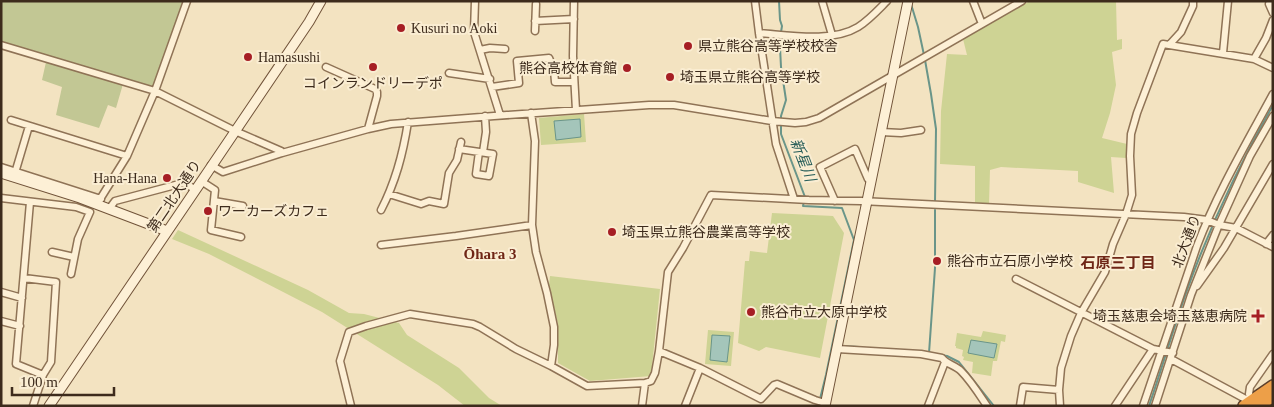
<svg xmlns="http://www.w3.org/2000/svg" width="1274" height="407" font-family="'Times New Roman','Noto Sans JP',serif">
  <rect width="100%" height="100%" fill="#f3e3c1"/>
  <!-- green -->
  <path fill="#ced394" d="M1030 1H1116L1117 40 1122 39V49L1112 52 1116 85 1110 113 1102 138 1127 144 1126 158 1111 157 1114 193 1078 182V171L1001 167 990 170 989 204H975V166L940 164 941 111 947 54 967 55 963 39Z
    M584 114 586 142 541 145 539 118Z
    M772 213 833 216 844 233 820 358 766 347 759 351 738 343 745 261H749L750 251 767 253Z
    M178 230 308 290 349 313 364 314 399 323 407 335 459 368 489 398 502 406H465L438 385 322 312 209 254 172 239Z
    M550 276 660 289 651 376 590 381 558 363V324L549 285Z
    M708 330 734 332 731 366 705 364Z
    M983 331 1006 335 1005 342 1001 341 997 361H993L991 376 972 373 973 362 963 360 964 357 962 356 963 350 956 348V346H955L957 333 981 337Z"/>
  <!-- cemetery -->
  <path fill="#c2c794" d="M1 1H183L153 87 1 42Z
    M46 62 123 84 116 108 108 105 99 128 56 115 62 87 42 80Z"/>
  <!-- water -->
  <path fill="#a4c5ba" stroke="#6a9589" d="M580 119 581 137 556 140 554 121Z
    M712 335 730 336 727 362 710 360Z
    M971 340 997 344 994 358 968 353Z"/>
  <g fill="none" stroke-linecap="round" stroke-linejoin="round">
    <!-- stream -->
    <path stroke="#6a9589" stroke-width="2" d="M779 1 780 20 782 26 781 32
      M911 4 918 27 924 55
      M781 37 780 47 781 67 786 100 781 116V134L805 197 803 206 842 208 854 240 826 375 820 399
      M925 60 931 94 936 129 935 202
      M839 346 859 347
      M929 353 935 268V210
      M941 355 947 356 959 362 994 406
      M1149 406C1162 368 1173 330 1186 293 1209 228 1239 165 1273 105"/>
    <defs>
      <path id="street" d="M475 1 474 32 500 115
        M574 1 573 56 576 110
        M755 1 759 33 776 144 794 199
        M822 1 832 35
        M973 1 982 24
        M1270 1 1269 4 1273 13
        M535 21 574 19
        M535 31 536 4
        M759 33C788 35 832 43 858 27 869 20 878 10 887 1
        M1170 44 1181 32 1193 6V1
        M1 45 155 91 235 131 281 151 282 153
        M480 50 490 48 505 49
        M1223 53 1228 1
        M1254 59 1266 38 1273 20
        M326 67 375 89 377 92V96L368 129
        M449 73 490 79
        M492 87 519 83 517 61 549 58 554 70 555 82H574
        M531 113 535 141 532 225 536 252 547 293 554 327V345L551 366
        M11 120 127 156
        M881 132 901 133 921 130
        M459 149 493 154 489 176 476 174 479 152
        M483 152 486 132 485 116
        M211 165 223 172 282 153 368 129 391 124 494 116 649 105H674L772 121 795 123 806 122 819 118 1022 1
        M1 167 101 199
        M15 173 29 126
        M201 181 215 190 211 230 241 237
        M389 194 421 204 429 201 444 204 449 173 457 160 461 142
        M1 198 76 207 90 212 78 239 71 274
        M214 201 243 206
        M835 201 820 167 855 149 868 179 871 180
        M30 202 16 364 43 375
        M97 204 127 156 155 91 187 1
        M109 209 115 201 183 183 195 189
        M381 210C396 181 403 154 408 122
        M1266 244 1273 235
        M381 245 456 236 532 225
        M52 252 74 257
        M24 278 56 282 51 362 43 375 33 406
        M1016 279 1153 349
        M1197 286 1224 248 1273 164
        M1 292 22 298
        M1 321 20 326
        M837 349 921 354 942 358C946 364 955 365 961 371 971 381 979 394 987 406
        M659 351 700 368 761 399 774 385 777 384 815 400 825 403
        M1171 359 1251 402
        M1251 401 1249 394 1250 387 1273 354
        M351 406 340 361 349 332 366 326 410 314 473 324 480 327 516 349 551 366 587 386 645 383 651 381 655 373 659 351 668 272 683 248 711 195 809 200 861 201 1184 217 1207 220 1219 225 1236 228 1273 247
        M642 406 645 383
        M685 406 700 368
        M928 406 945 362
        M1020 406 1023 387 1059 390
        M1060 406 1059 390 1061 368 1071 336 1081 313 1105 272 1113 244 1126 214 1132 195 1130 156 1131 134 1137 113 1163 44 1254 59 1273 68
        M1115 406 1153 349 1173 353
        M1143 406 1197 246C1217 193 1246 144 1273 94
        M1155 406 1191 295 1218 227 1250 156 1273 116"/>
      <path id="secondary" d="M1 173 80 198 167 231
        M49 406C137 278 222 150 309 22L321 1
        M825 406 908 1"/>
      <path id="highway" d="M1244 406 1273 386
        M1259 406 1273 396"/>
    </defs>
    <!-- street casing -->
    <use href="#street" stroke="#8f7356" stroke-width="9"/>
    <!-- secondary casing -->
    <use href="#secondary" stroke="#715339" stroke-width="11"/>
    <!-- highway casing -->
    <use href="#highway" stroke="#5d402b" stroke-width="14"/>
    <!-- street -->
    <use href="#street" stroke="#fdf0d6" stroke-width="6"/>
    <!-- secondary -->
    <use href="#secondary" stroke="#fdf0d6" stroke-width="9"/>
    <!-- highway -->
    <use href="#highway" stroke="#ed9f48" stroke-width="11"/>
  </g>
  <!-- markers -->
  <g fill="#a61e24" stroke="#faedd2" stroke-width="2">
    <circle cx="401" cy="28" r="5"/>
    <circle cx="688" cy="46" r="5"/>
    <circle cx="248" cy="57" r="5"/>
    <circle cx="373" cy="67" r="5"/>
    <circle cx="627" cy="68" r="5"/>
    <circle cx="670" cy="77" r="5"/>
    <circle cx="167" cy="178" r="5"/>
    <circle cx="208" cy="211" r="5"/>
    <circle cx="612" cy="232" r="5"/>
    <circle cx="937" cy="261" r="5"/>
    <circle cx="751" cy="312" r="5"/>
    <path d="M1255.5 308.5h5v5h5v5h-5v5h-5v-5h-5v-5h5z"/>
  </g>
  <g text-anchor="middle" stroke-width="4" stroke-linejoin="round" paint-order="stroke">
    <!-- poi labels -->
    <g font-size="14" fill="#3d2b1c" stroke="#faedd2" text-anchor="start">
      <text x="411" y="33">Kusuri no Aoki</text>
      <text x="698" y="51">県立熊谷高等学校校舎</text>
      <text x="258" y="62">Hamasushi</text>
      <text x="617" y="73" text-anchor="end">熊谷高校体育館</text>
      <text x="680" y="82">埼玉県立熊谷高等学校</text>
      <text x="373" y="88" text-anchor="middle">コインランドリーデポ</text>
      <text x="157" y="183" text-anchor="end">Hana-Hana</text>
      <text x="218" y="216">ワーカーズカフェ</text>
      <text x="622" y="237">埼玉県立熊谷農業高等学校</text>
      <text x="947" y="266">熊谷市立石原小学校</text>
      <text x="761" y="317">熊谷市立大原中学校</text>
      <text x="1247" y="321" text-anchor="end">埼玉慈恵会埼玉慈恵病院</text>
    </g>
    <!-- street labels -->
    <g font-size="14" fill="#3d2b1c" stroke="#faedd2">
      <text transform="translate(174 196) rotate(-56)" y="5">第二北大通り</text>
      <text transform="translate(1186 241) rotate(-69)" y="5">北大通り</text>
    </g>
    <!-- water labels -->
    <g font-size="15" font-style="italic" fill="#2a5f5a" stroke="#faedd2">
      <text transform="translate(803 160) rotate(69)" y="5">新星川</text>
    </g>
    <!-- neighbourhood labels -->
    <g font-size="15" font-weight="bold" fill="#6f2616" stroke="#faedd2">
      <text x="490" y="259">Ōhara 3</text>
      <text x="1118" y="268">石原三丁目</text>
    </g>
  </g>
  <!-- border -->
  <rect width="1274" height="407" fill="none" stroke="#3d2b1c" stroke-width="5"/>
  <!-- scale -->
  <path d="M12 387v8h102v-8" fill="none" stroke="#3d2b1c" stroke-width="2.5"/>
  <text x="20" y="387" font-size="15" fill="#3d2b1c" stroke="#faedd2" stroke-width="4" paint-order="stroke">100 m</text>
</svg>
